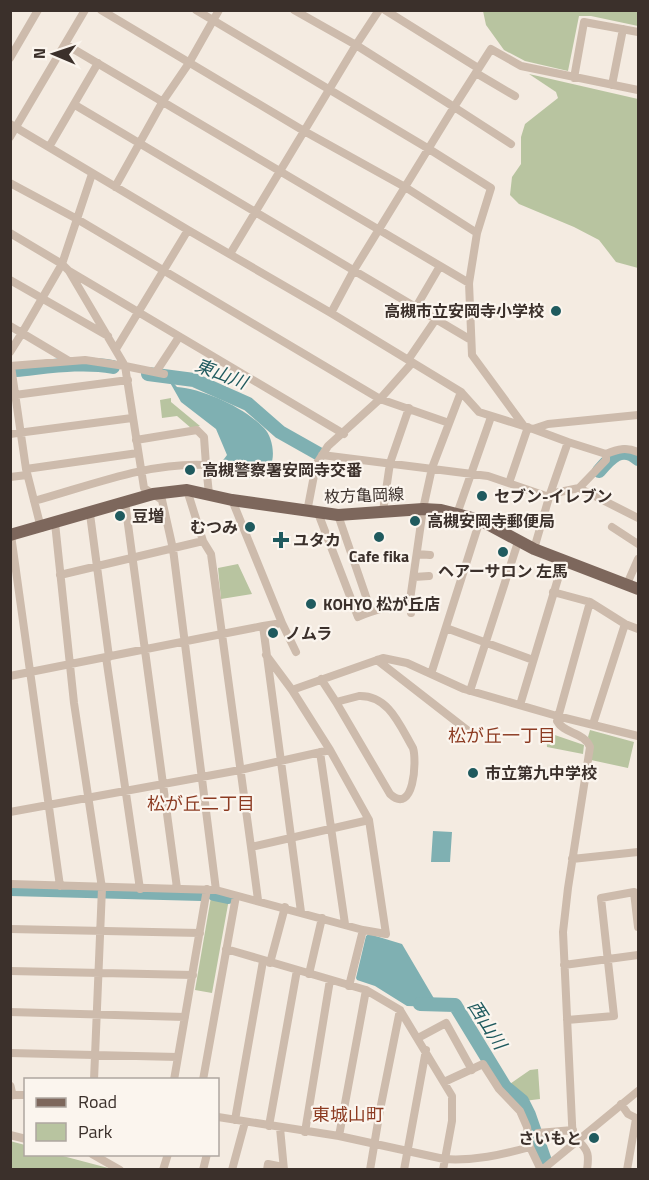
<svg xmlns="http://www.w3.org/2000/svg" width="649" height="1180" font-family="'Titillium Web','Noto Sans JP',sans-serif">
  <rect width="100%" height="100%" fill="#f4ebe1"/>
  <!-- green -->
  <path fill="#b8c4a0" d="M483 11H638V26L591 16H579L568 71 525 61 504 50 486 25Z
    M529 74 638 99V268L616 262 599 240 574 227 519 204 510 195 512 177 521 164V137L525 124 558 98 556 92Z
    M171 398V402L200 426 191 428 177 416 162 418 160 400Z
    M238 564 252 594 221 599 218 568Z
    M590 730 634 742 628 768 591 760 593 748 588 737Z
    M546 732 584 745 583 754 547 747Z
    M214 895 229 899 212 993 195 990 211 897Z
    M538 1069 540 1099 524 1101 507 1086 530 1070Z
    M10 1141 25 1145 26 1154 59 1155 112 1169H11Z"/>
  <!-- water -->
  <path fill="#7fb0b2" d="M168 379H170L177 387C204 389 245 408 264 428 274 438 278 466 263 474 251 480 234 477 221 476L218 467 227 455 216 429 181 402Z
    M433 831 452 832 450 862H431Z
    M369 934 402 944 439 1007 407 1006 375 986 357 980 356 978 366 936Z"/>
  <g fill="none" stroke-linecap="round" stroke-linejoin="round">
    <!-- river -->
    <path stroke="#7fb0b2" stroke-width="14" d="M16 370C48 367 82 361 113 367
      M148 374 194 380 248 404 280 432 319 454
      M599 471C610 458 622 444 638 459
      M10 889 202 894
      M214 894 228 897
      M420 1004 455 1005 505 1087 522 1101 529 1115 545 1161"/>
    <!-- minor -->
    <path stroke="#cdbbac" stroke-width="8" d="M101 10 304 131 405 187 477 233
      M196 10 429 149 491 188 477 233 469 283 472 355 524 426
      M294 10 356 45 454 107 354 270 331 313
      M385 10 478 68
      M65 44 469 283
      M10 58 38 10
      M476 73 515 96
      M574 78 584 22 638 32
      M612 85 623 29
      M75 105 471 340
      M10 124 188 230 331 313 461 392 479 412 533 429 568 442 550 494 534 549
      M10 137 85 10
      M511 144 454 107 491 49 521 66 638 90
      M49 147 98 63
      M10 183 77 219 380 399 449 423
      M115 187 163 101 189 63 219 10
      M10 233 62 264 69 271 125 366 164 374
      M230 254 356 45 379 10
      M69 271 344 434
      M10 280 108 336
      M416 307 440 266
      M10 326 22 333 10 352
      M116 349 188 230
      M408 360 436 319
      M69 361 22 333 62 264 92 174
      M10 366 85 360 125 366 144 488 162 500 173 549 216 890
      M11 366 26 469 41 528
      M156 372 179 337
      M15 395 128 380
      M533 429 548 424 638 415
      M10 434 132 418
      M136 440 197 430 204 437 206 465
      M568 442 606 454C618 449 626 447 638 452
      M322 455 488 476 549 497
      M26 469 138 453
      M10 477 27 475
      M509 483 528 427
      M579 488 638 518
      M187 490 203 541 211 554 222 634 263 626 301 912
      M550 494 579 488 606 460V454
      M232 500 282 623
      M34 501C89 486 148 462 206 465L209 494
      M125 502 177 888
      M383 511 390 463 409 408
      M307 512 316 465 328 446 380 399 412 363
      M318 513 358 617C375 609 393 607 410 600L411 613
      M90 514 109 657
      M457 514 491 417
      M338 515 371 611
      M55 523 74 703 102 888 94 1080
      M612 527 638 544
      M11 535 60 886
      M417 554 430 555
      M60 575 203 541
      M414 577 429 576
      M627 584 638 559
      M553 592 590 602 557 721C564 734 584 732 590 747L568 888 563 932 573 1144
      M410 600 423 509 432 468 461 392
      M590 602 625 624 638 629
      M263 626 282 623 296 652
      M446 628 533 660
      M106 657 140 889
      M377 660 467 730
      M431 674 480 520
      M10 676 222 634 251 847
      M321 679 336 702
      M292 690 383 658 407 663 464 689 557 716 638 736
      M470 691 518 542
      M359 696C389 695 400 726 413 748 417 761 414 816 390 794L336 702Z
      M520 705 563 562
      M593 724 625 624
      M320 752 345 924
      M10 812 240 770 330 750
      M572 859 638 852
      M10 884 216 890 363 930 386 934 369 820 330 750 292 690 266 655
      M258 900 251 847 369 820
      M10 929 200 933
      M226 949 366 990 400 1010 452 1096V1121L443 1170
      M270 963 285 907
      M564 965 638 955
      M10 971 193 975
      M309 974 322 918
      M349 986 363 930
      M10 1012 185 1017
      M567 1020 614 1016 601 898 634 892 638 927
      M418 1038 446 1023 472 1070
      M10 1053 178 1057
      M174 1080 207 889
      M203 1080 236 896
      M444 1082 483 1064 499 1089 520 1111 527 1127 530 1147 541 1170
      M10 1095H26
      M621 1104 628 1114 638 1119
      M218 1117 339 1136 444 1159C474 1161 501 1155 530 1147
      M235 1120 263 961
      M269 1126 297 970
      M280 1128 284 1170
      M305 1132 330 980
      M538 1133 573 1130
      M10 1135 26 1139
      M339 1136 366 990
      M578 1141C589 1150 589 1156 587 1170
      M92 1154 120 1170
      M163 1170 168 1154
      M203 1170 207 1154
      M232 1170 245 1122
      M267 1170 268 1164 283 1167
      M370 1170 380 1110 400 1010
      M404 1170 426 1050
      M542 1170 638 1091
      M627 1170 636 1119"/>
    <!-- tertiary -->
    <path stroke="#cdbbac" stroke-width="9" d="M10 1086 12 1095"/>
    <!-- primary -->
    <path stroke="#7d675c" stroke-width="12" d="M10 535 153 494 187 490 232 500 338 515 423 509 441 510 480 520 534 549 638 589"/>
  </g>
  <!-- markers -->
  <g fill="#1f5a5e" stroke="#fbf5ee" stroke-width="2">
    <circle cx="556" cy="311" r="6"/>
    <circle cx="190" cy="470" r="6"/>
    <circle cx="482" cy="496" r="6"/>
    <circle cx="120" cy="516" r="6"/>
    <circle cx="415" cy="521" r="6"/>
    <circle cx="250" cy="527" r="6"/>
    <circle cx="379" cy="537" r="6"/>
    <path d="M278 531h6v6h6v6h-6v6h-6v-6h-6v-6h6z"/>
    <circle cx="503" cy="552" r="6"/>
    <circle cx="311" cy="604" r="6"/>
    <circle cx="273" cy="633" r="6"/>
    <circle cx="473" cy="773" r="6"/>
    <circle cx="594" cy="1138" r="6"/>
  </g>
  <g text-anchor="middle" stroke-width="4.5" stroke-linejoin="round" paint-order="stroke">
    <!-- poi labels -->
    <g font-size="16" font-weight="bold" fill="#3b302b" stroke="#fbf5ee" text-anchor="start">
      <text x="544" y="317" text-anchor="end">高槻市立安岡寺小学校</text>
      <text x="202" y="476">高槻警察署安岡寺交番</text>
      <text x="494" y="502">セブン-イレブン</text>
      <text x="132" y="522">豆増</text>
      <text x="427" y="527">高槻安岡寺郵便局</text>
      <text x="238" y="533" text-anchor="end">むつみ</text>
      <text x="293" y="546">ユタカ</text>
      <text x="379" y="562" text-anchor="middle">Cafe fika</text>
      <text x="503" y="577" text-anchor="middle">ヘアーサロン 左馬</text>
      <text x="323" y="610">KOHYO 松が丘店</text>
      <text x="285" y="639">ノムラ</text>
      <text x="485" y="779">市立第九中学校</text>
      <text x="582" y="1144" text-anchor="end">さいもと</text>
    </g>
    <!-- street labels -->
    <g font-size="16" fill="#3b302b" stroke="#fbf5ee">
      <text transform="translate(364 495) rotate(-2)" y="6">枚方亀岡線</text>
    </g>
    <!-- water labels -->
    <g font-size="18" font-style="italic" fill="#1f5a5e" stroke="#fbf5ee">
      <text transform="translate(221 374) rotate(21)" y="6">東山川</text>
      <text transform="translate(487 1025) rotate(57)" y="6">西山川</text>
    </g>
    <!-- neighbourhood labels -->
    <g font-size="18" fill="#8c3b22" stroke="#fbf5ee">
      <text x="502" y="742">松が丘一丁目</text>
      <text x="201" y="810">松が丘二丁目</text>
      <text x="348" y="1121">東城山町</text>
    </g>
  </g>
  <!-- border -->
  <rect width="649" height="1180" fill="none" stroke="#3b302b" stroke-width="24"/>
  <!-- legend -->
  <rect x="24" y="1078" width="195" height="78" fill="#fbf5ee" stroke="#aea6a0" stroke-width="1.5"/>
  <rect x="36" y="1098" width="30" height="9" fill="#7d675c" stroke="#aea6a0" stroke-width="1.5"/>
  <text x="78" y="1108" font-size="18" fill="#3b302b">Road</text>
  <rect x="36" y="1123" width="30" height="18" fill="#b8c4a0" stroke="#aea6a0" stroke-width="1.5"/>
  <text x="78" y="1138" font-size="18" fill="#3b302b">Park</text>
  <!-- north arrow -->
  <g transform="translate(54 54) rotate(272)" stroke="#fbf5ee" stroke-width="4.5" paint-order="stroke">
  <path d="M0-4.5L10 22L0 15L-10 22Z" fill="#3b302b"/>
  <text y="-9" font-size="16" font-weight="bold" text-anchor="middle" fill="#3b302b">N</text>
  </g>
</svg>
